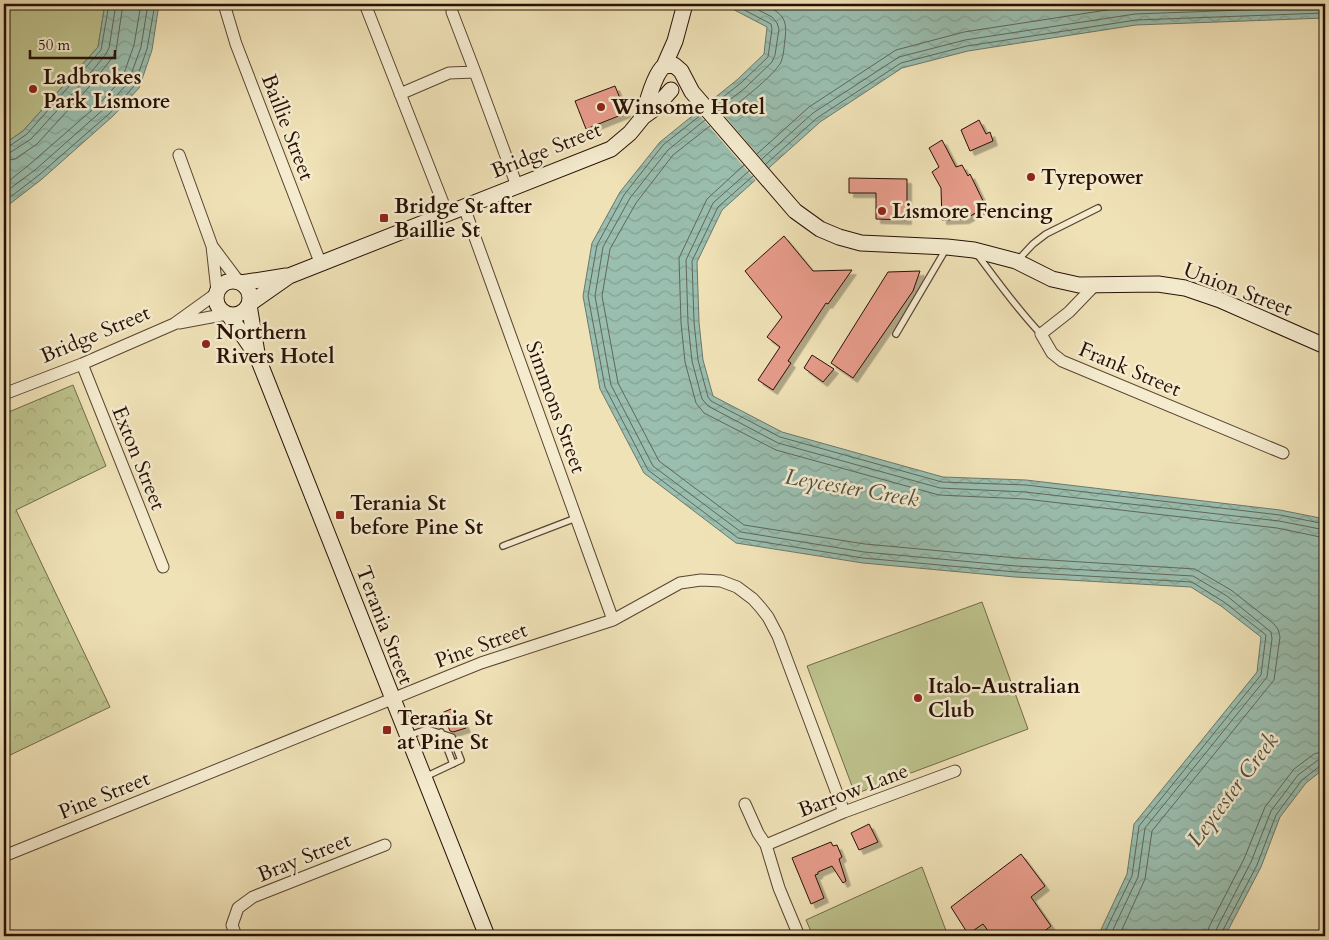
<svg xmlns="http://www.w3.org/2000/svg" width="1329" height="940" font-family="Cardo,serif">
  <defs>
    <pattern id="park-crowns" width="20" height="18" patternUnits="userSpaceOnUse" patternTransform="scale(1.25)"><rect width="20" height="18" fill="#bdc28c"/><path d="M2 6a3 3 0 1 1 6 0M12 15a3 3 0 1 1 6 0" fill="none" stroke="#a2a677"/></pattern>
    <pattern id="water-waves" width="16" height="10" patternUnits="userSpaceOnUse" patternTransform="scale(1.25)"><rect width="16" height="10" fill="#9abeaf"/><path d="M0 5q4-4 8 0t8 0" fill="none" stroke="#85a295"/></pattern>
    <filter id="shadow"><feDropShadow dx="4.5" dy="4.5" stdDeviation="0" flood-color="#0004"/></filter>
  </defs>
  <rect width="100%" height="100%" fill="#f0e2b7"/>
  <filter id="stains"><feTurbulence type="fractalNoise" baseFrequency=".004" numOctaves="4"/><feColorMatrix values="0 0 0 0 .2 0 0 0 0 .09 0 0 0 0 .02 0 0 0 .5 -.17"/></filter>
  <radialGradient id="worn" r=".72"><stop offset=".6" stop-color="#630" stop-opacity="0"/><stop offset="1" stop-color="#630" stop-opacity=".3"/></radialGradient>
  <!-- grass -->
  <path fill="#bdc28c" stroke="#726948" d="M4 4H105L98 47 23 131 4 144Z
    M982 602 1028 729 855 794 807 666Z
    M922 867 948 936H813L806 920Z"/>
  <!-- park -->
  <path fill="url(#park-crowns)" stroke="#726948" d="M73 385 106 466 16 510 110 707 4 758V414Z"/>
  <!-- water -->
  <path fill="url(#water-waves)" stroke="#6c786b" d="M105 4H159L152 50 139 88 113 116 42 179 11 203 4 205V144L23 131 98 47Z
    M723 4H1325V18L1136 25 968 51 902 68 820 122 722 210 697 262 699 322 703 360 713 396 782 432 943 477 1026 480 1280 510 1325 519V768L1306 783 1280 817 1261 867 1225 936H1098L1127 874 1134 824 1257 672 1261 637 1221 606 1191 587 1015 577 863 563 736 543 644 473 600 389 583 296 592 243 620 192 660 142 738 79 764 54 767 27Z"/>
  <!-- pier -->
  <path fill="#f0e2b7" d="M710 99 771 170 757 182 695 110Z"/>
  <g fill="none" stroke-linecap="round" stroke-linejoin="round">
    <!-- shore -->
    <path stroke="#60675a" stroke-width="1" d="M714 104 741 83 768 57 772 29 771 24 733 4
      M718 109 745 88 772 62 775 55 779 29 777 23 772 17 747 4
      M701 115 663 145 624 195 597 245 588 296 605 387 648 470 738 538 863 558 1016 572 1192 582 1224 602 1266 635 1261 675 1139 826 1132 876 1103 936
      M723 115C737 104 774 76 781 62 784 55 784 46 785 39 788 17 781 13 763 4
      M705 120 668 150 630 198 603 247 595 296 611 385 653 466 741 532 864 552 1016 566 1193 576 1227 596 1271 632 1272 639 1267 677 1145 828 1138 877 1110 936
      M710 126 673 155 636 203 610 249 602 296 618 383 659 461 744 525 865 544 1017 558 1195 569 1231 590 1273 623 1278 629 1280 637 1274 680 1152 831 1145 879 1119 936
      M4 147H8L27 134 101 50 109 4
      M4 154 11 152 31 139 84 81 106 54 109 48 116 4
      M757 154 809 107 896 50 964 32 1133 6 1205 4
      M762 159 813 113 899 57 965 40 1135 14 1325 7
      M4 161 15 159 37 144 90 86 112 58 116 51 123 4
      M766 164 817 118 901 63 967 46 1136 20 1325 13
      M744 165 707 199 679 258 681 323 685 362 696 403 704 413 776 450 939 495 1025 499 1277 528 1325 538
      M749 171 713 203 686 260 688 323 692 361 702 399 708 406 778 443 940 488 1025 492 1279 521 1325 530
      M753 176 718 207 692 261 694 322 698 360 708 397 711 401 780 437 942 482 1026 485 1280 515 1325 524
      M4 185 30 164 100 103 122 79 134 45 141 4
      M4 193 35 170 105 108 128 83 141 47 148 4
      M4 200 9 198 39 175 110 113 134 86 147 49 155 4
      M1207 936 1209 927 1244 859 1265 807 1294 769 1314 754 1325 751
      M1215 936 1216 930 1251 862 1271 811 1298 775 1318 760 1325 758
      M1221 936 1222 932 1257 865 1276 815 1302 780 1320 766 1325 765"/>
  </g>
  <!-- building -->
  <path fill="#e79c8b" stroke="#271005" filter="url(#shadow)" d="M615 86 626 113 586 129 575 101Z
    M979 120 986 134 990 132 993 141 970 151 961 130Z
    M942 140 956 167 962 165 968 176 970 174 986 207 965 219 942 220 941 188 932 172 939 167 929 148Z
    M849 178 907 179V220L876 219V193H849Z
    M784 236 813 271 852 270 828 304 826 303 788 361 791 363 773 390 758 380 780 347 767 337 782 317 745 271Z
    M920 271 913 291 853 378 831 363 888 272Z
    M812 355 834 369 823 382 804 368Z
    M451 709 456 720 462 718 466 728 453 732 450 731 447 724 440 721 437 715Z
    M869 824 878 842 859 850 851 833Z
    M831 842 833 846 837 845 842 857 839 859 846 881 843 883 832 866 818 872V874L815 875 824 898 811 904 792 858Z
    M1021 854 1045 886 1031 897 1051 926 1038 936H992L983 924 968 934 951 907Z"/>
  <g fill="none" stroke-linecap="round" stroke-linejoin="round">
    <defs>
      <path id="service" d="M977 254C998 282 1017 309 1041 334
        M1018 260 1033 244 1046 234 1098 208
        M896 334 946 249
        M503 546 576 518
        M441 732 453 764
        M408 736 427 729 452 737 461 760 425 777"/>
      <path id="minor" d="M224 4 236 44 320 262
        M365 4 447 213
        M452 12 475 72
        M400 94 449 73 475 72 517 186
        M179 155 212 246 217 291
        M464 207 613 620
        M212 246 239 282
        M1095 285 1069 312 1041 334 1052 353 1062 361 1283 453
        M179 323 227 314
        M82 364 163 567
        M4 394 82 364 174 324 217 293
        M745 804 758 833 766 845 779 888 799 936
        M766 845 844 812 955 771
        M4 856 481 663 613 620 680 583 701 580 721 581 737 587 753 599 761 608 768 617 778 636 844 812
        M236 936 232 925 238 908 253 897 385 845"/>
      <path id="secondary" d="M664 66 675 41 685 4
        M643 117C646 105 655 73 664 66L674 65 681 71 692 92 795 211 820 229 839 237 861 243 947 247 974 250 1016 261 1052 279 1079 285 1158 284 1185 288 1220 300 1325 346
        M216 298a17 17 0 1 1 34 0a17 17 0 1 1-34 0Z
        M241 283 286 276
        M249 304 289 276 611 149 630 133 643 117 654 109 671 90
        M249 305 257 353
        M229 315 257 356 487 936"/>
    </defs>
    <!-- service casing -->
    <use href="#service" stroke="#594432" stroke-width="8"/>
    <!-- minor casing -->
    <use href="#minor" stroke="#594432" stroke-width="13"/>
    <!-- secondary casing -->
    <use href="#secondary" stroke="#271005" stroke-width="17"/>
    <!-- service -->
    <use href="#service" stroke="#f5ecd0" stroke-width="5.5"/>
    <!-- minor -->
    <use href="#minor" stroke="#f5ecd0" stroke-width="11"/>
    <!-- secondary -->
    <use href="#secondary" stroke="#f5ecd0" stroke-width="15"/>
  </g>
  <!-- markers -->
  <g fill="#8f2418" stroke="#f5ecd0" stroke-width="2">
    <circle cx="33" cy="89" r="5"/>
    <circle cx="601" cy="107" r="5"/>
    <circle cx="1031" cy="177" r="5"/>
    <circle cx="882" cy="211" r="5"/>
    <rect x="379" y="213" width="10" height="10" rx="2.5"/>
    <circle cx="206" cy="344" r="5"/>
    <rect x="335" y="510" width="10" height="10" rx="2.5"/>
    <circle cx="918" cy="698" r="5"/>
    <rect x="382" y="725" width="10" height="10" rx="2.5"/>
  </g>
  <g text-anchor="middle" stroke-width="5" stroke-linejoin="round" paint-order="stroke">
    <!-- poi labels -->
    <g font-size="21" font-weight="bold" fill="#271005" stroke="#f5ecd0" text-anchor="start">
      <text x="43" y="84">Ladbrokes<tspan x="43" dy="24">Park Lismore</tspan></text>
      <text x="611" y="114">Winsome Hotel</text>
      <text x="1041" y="184">Tyrepower</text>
      <text x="394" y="213">Bridge St after<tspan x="394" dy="24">Baillie St</tspan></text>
      <text x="892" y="218">Lismore Fencing</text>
      <text x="216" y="339">Northern<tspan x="216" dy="24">Rivers Hotel</tspan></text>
      <text x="350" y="510">Terania St<tspan x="350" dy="24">before Pine St</tspan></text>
      <text x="928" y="693">Italo-Australian<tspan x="928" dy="24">Club</tspan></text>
      <text x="397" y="725">Terania St<tspan x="397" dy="24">at Pine St</tspan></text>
    </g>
    <!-- street labels -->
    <g font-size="21" fill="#271005" stroke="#f5ecd0">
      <text transform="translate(288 127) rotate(69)" y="7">Baillie Street</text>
      <text transform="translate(546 150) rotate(-22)" y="7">Bridge Street</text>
      <text transform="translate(1238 289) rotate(21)" y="7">Union Street</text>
      <text transform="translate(95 334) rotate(-23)" y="7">Bridge Street</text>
      <text transform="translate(1130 369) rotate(23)" y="7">Frank Street</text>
      <text transform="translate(556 407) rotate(70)" y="7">Simmons Street</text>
      <text transform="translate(139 458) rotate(68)" y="7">Exton Street</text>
      <text transform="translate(385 625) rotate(69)" y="7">Terania Street</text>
      <text transform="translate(481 645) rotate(-20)" y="7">Pine Street</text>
      <text transform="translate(853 790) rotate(-21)" y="7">Barrow Lane</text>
      <text transform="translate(104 795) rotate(-22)" y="7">Pine Street</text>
      <text transform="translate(304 857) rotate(-22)" y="7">Bray Street</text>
    </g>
    <!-- water labels -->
    <g font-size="22" font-style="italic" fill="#4f4d40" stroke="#f5ecd0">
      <text transform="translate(852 487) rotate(10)" y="8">Leycester Creek</text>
      <text transform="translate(1232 789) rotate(-53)" y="8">Leycester Creek</text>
    </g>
  </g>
  <!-- margin -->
  <rect width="1329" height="940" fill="none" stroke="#f0e2b7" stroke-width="20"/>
  <rect x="5" y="5" width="1319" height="930" fill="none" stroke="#271005" stroke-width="2.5"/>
  <rect x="10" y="10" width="1309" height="920" fill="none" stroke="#271005"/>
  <!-- scale -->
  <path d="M30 50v8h85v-8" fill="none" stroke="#271005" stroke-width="2.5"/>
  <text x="38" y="50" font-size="15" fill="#271005" stroke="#f5ecd0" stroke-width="4" paint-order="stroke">50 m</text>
  <rect width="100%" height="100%" filter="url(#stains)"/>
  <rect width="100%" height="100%" fill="url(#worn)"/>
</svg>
